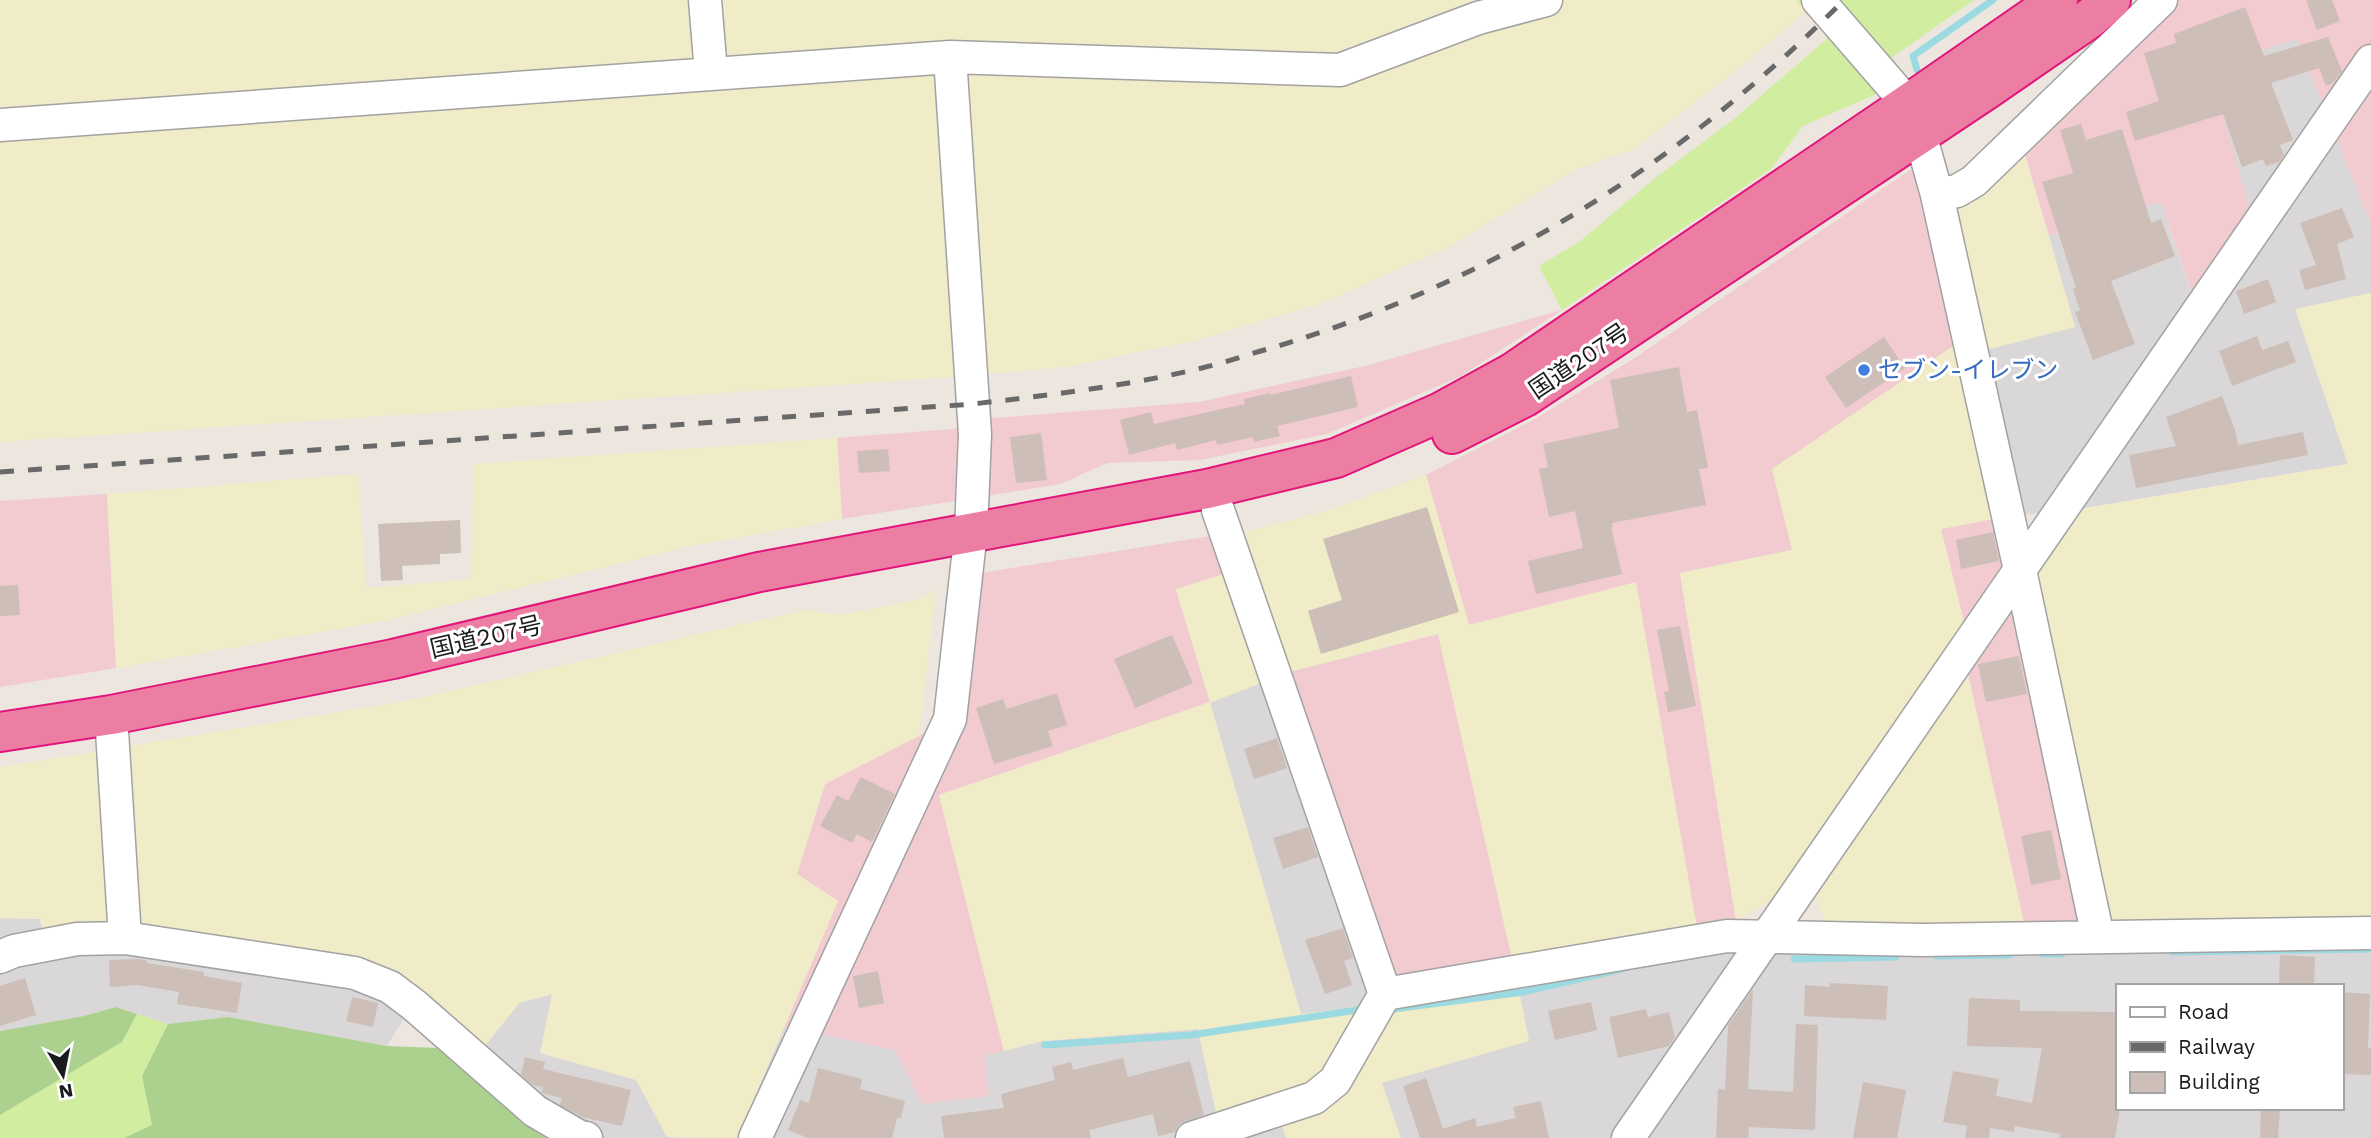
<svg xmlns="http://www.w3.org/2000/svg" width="2371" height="1138" font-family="'Work Sans','Noto Sans JP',sans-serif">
  <rect width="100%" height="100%" fill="#ede6df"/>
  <!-- residential -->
  <path fill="#d9d7d8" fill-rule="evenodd" d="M2297 39 2371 224V293L2296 309 2348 464 2085 508 2024 515 1989 349 2075 327 2049 236 2161 202 2192 296 2209 66Z
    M1285 673 1389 983 1369 1006 1301 1014 1210 702Z
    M0 918 40 919 44 937 417 997 387 1046 228 1017 168 1024 116 1007 84 1016 0 1031Z
    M2371 923V1138H1401L1381 1083 1529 1041 1513 963 1827 929ZM2117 986H2341V1108H2117Z
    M552 994 541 1053 637 1080 667 1137 678 1138H553L533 1129 479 1083 481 1051 519 1003Z
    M785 1026 895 1050 989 1096 984 1055 1043 1041 1198 1029 1218 1122 1275 1105 1286 1138H737Z"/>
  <!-- commercial -->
  <path fill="#f1cbcf" d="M2145 0H2371V224L2297 39 2209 67 2251 214 2193 297 2161 202 2049 236 2024 151Z
    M1922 162 1962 340 1792 550 1680 573 1736 921 1697 928 1636 583 1469 625 1426 475 1535 419 1630 361Z
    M1562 310 1461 376 1327 434 1200 460 1107 463 1061 484 842 519 837 438 952 429 994 418 1199 402 1369 365Z
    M107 494 116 668 0 687V501Z
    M1999 518 2086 927H2025L1967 670 1964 622 1941 529Z
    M1217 535 1227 573 1176 590 1210 702 939 795 1004 1051 984 1056 989 1096 922 1104 895 1050 785 1026 838 901 797 874 825 784 960 714 974 574Z
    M1438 634 1513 963 1389 983 1285 673Z"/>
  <!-- farmland -->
  <path fill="#efecc7" d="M0 0H1796L1806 11 1742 66 1634 149 1577 169 1446 248 1320 304 1197 340 1066 367 953 377 0 442Z
    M2024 151 2075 327 1989 349 1956 214Z
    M2371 293V923L2113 926 2038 573 2085 508 2348 464 2295 309Z
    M1962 340 1999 518 1941 529 1964 622 1774 898 1736 921 1680 573 1792 550 1772 469Z
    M837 438 842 519 685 547 389 620 116 668 107 494 358 474 366 588 472 579 473 464Z
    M1426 475 1469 625 1636 582 1697 928 1513 963 1438 634 1285 673 1241 533 1333 509Z
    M1227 573 1266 681 1210 703 1301 1014 1518 986 1529 1041 1382 1083 1401 1138H1286L1274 1105 1218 1122 1198 1029 1043 1041 1004 1051 939 795 1210 702 1176 589Z
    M936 590 919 736 825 784 797 874 838 901 737 1138 667 1137 636 1080 540 1053 552 994 519 1003 481 1051 417 997 44 937 40 919 0 918V767L401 702 805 610 838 615 916 600Z
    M1967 670 2025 927 1827 929 1816 896Z"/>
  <!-- grass -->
  <path fill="#d1ed9f" d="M1796 0H1974L1867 75 1881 92 1803 126 1771 169 1562 310 1539 266 1579 242 1654 179 1734 119 1829 37Z
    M137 1014 168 1024 142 1076 152 1125 124 1138H0V1115L122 1042Z"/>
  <!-- forest -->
  <path fill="#acd18f" d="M116 1007 137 1014 122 1042 0 1115V1031L84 1016Z
    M228 1017 387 1046 439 1048 533 1129 553 1138H124L152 1125 142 1076 168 1024Z"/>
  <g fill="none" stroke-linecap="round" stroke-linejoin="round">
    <!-- stream -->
    <path stroke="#9adae0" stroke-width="7" d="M1917 70 1913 56 1993 0
      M2172 952 2371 949
      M2042 954H2062
      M1936 956 2010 955
      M1794 959 1896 957
      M1386 1010 1523 992 1622 969
      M1045 1045 1191 1035 1364 1009"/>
  </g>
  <!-- building -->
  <path fill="#cdbeb8" d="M2306 0H2332L2340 21 2317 30Z
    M2245 7 2264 56 2328 37 2342 71 2334 82 2326 86 2319 68 2271 83 2293 140 2280 145 2284 155 2279 162 2266 166 2263 159 2242 167 2223 114 2135 141 2126 112 2159 101 2144 53 2176 43 2174 34Z
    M2081 124 2086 140 2122 129 2151 223 2161 219 2175 256 2111 281 2135 344 2093 360 2075 312 2080 310 2073 289 2076 288 2042 182 2073 173 2060 130Z
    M2342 208 2354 237 2337 244 2346 279 2305 290 2299 270 2316 265 2300 223Z
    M2268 279 2276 302 2244 314 2236 291Z
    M2257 336 2262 350 2288 341 2296 362 2232 386 2219 351Z
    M1884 337 1905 368 1846 408 1825 377Z
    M1679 367 1687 412 1697 410 1708 468 1699 469 1706 505 1612 523 1613 527H1611L1622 574 1536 594 1528 561 1583 548 1575 511 1549 517 1539 469 1548 467 1543 444 1619 428 1610 380Z
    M1351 376 1358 407 1277 426 1280 436 1254 442 1253 437 1217 445 1216 440 1177 450 1175 443 1129 455 1120 420 1151 412 1154 424 1245 404 1244 399 1270 393V395Z
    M2222 396 2235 430 2238 445 2303 432 2308 455 2136 488 2129 455 2176 446 2166 417Z
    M1041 433 1047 480 1016 483 1010 437Z
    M888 449 890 471 859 473 857 451Z
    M1427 507 1459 612 1321 654 1308 611 1342 600 1323 539Z
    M460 520 461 553 440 554V564L402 566 403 580 381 581 378 524Z
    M1993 532 1999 561 1961 569 1956 540Z
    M18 585 20 615 0 616V586Z
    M1680 626 1696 706 1668 712 1664 692 1669 691 1657 630Z
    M1172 635 1193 683 1135 708 1114 659Z
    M2019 656 2027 694 1986 702 1978 664Z
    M1057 693 1067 725 1048 731 1053 746 994 764 976 708 1003 699 1007 709Z
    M1277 738 1287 768 1254 779 1244 749Z
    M861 777 895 794 872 842 857 834 852 843 820 826 837 795 848 801Z
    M1308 827 1318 857 1283 869 1273 838Z
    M2051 830 2061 879 2031 885 2021 836Z
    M1343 928 1353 958 1344 961 1352 985 1325 994 1305 940Z
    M2280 955 2315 957 2314 986H2279Z
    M138 959 146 960 147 963 204 972V976L242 983 237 1013 177 1004 179 992 137 985 110 987 109 960Z
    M878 971 884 1003 859 1008 853 976Z
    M25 978 36 1015 0 1026V986Z
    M1830 983 1888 986 1886 1020 1804 1016 1805 985 1830 987Z
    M1753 989 1748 1089 1793 1092 1796 1024 1818 1025 1815 1130 1749 1127 1748 1138H1716L1718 1089 1725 1090 1728 1026Z
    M2341 992 2370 994 2368 1048H2371V1075L2341 1074Z
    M352 997 378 1003 373 1027 346 1021Z
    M1969 998 2020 1000V1011L2117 1012V1108H2120L2115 1138H2060V1134L2015 1126 2014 1132 1990 1128 1989 1138H1965L1967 1126 1943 1122 1953 1071 1999 1079 1996 1096 2032 1103 2042 1048 1967 1046Z
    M1591 1002 1597 1030 1555 1040 1548 1011Z
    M1646 1009 1648 1017 1669 1012 1675 1037 1669 1046 1618 1058 1609 1017Z
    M525 1057 545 1062 543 1069 631 1090 622 1126 582 1117 560 1105 562 1098 542 1093 543 1087 533 1085 521 1075Z
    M1123 1058 1128 1077 1190 1061 1204 1115 1186 1121 1179 1125 1175 1132 1158 1136 1153 1114 1089 1130 1091 1138H944L941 1116 1004 1108 1001 1094 1055 1080 1052 1067 1071 1062 1073 1070Z
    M818 1068 862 1079 860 1089 905 1101 901 1118H897L892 1138H808L788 1130 800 1100 809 1103Z
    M1426 1078 1443 1129 1475 1118 1477 1127 1516 1118 1513 1107 1541 1101 1549 1138H1420L1403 1086Z
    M1863 1082 1906 1090 1897 1138H1853Z
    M2261 1108H2280L2278 1138H2260Z"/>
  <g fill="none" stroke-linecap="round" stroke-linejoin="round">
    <defs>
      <path id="minor" d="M705 0 711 73
        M1818 0 1908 104 1920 134 1937 195 2020 570 2098 937
        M0 125 950 57 1340 70 1478 18 1546 0
        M1937 195 1957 191 1974 181 2161 0
        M111 715 125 938
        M0 957 14 951 77 939 125 938 355 973 390 987 414 1005 535 1111 578 1136 586 1138
        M1385 994 1727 936 1922 940 2371 933
        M755 1138 950 719 971 531 975 434 950 57
        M1192 1138 1314 1098 1335 1081 1385 994 1218 510
        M1628 1138 2371 61"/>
      <path id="highway" d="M1452 434 1525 397 1986 90 2089 19 2111 0
        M0 732 111 715 393 659 759 572 1207 489 1336 458 1441 412 1512 373 1908 104 2058 0"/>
    </defs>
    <!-- minor casing -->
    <use href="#minor" stroke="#a2a2a2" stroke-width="35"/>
    <!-- highway casing -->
    <use href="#highway" stroke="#e2157a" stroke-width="42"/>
    <!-- minor -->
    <use href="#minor" stroke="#fff" stroke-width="32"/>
    <!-- highway -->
    <use href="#highway" stroke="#ed7ea3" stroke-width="38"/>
    <!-- rail -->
    <path stroke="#696969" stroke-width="5" stroke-dasharray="14 14" stroke-linecap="butt" d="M0 472 973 404C1050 395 1127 386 1202 368 1224 363 1246 355 1268 349 1492 283 1680 165 1844 0"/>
  </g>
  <!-- markers -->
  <circle fill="#3f7fe0" stroke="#fff" stroke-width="2.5" cx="1864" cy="370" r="7"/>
  <g text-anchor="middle" stroke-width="6" stroke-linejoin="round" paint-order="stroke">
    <!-- street labels -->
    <g font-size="24" fill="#1b1b1b" stroke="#fff">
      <text transform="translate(1579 361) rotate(-34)" y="8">国道207号</text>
      <text transform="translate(486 637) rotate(-13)" y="8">国道207号</text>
    </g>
    <!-- shop labels -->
    <g font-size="24" fill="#366cbe" stroke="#fff" text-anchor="start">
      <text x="1878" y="378">セブン-イレブン</text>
    </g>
  </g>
  <!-- legend -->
  <rect x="2116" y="984" width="228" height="126" fill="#ffffff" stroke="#a4a4a4" stroke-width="2"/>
  <rect x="2130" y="1007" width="35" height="10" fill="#ffffff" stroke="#a4a4a4" stroke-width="2"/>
  <text x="2178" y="1019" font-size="21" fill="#1b1b1b">Road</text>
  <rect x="2130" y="1042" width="35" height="10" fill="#696969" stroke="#a4a4a4" stroke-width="2"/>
  <text x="2178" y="1054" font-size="21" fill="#1b1b1b">Railway</text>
  <rect x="2130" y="1072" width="35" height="21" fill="#cdbeb8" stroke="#a4a4a4" stroke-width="2"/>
  <text x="2178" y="1089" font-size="21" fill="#1b1b1b">Building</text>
  <!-- north arrow -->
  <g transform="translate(63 1075) rotate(170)" stroke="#ffffff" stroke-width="5" paint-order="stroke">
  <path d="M0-5L12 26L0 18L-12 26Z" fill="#1b1b1b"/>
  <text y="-10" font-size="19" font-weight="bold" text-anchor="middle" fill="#1b1b1b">N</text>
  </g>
</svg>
